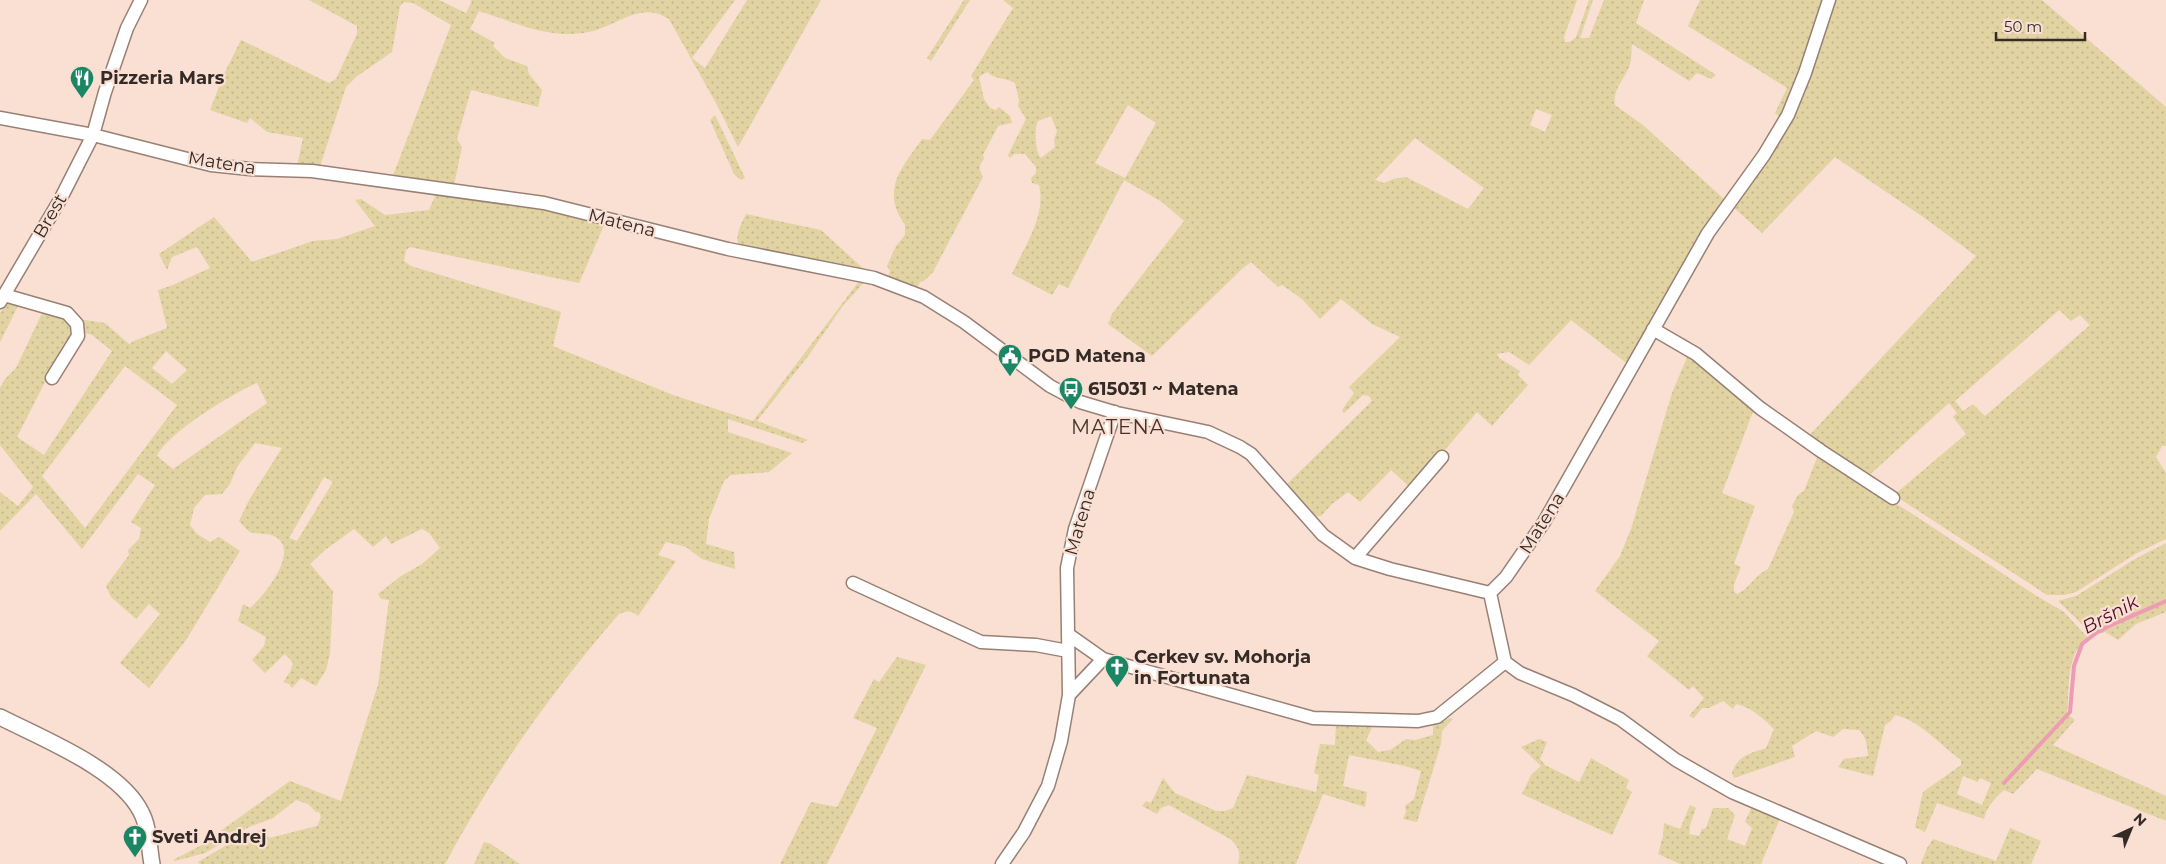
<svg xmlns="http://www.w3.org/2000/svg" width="2166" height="864" font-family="Montserrat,sans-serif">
  <defs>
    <pattern id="grass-dots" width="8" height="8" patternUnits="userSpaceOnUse" patternTransform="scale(1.25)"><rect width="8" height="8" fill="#e1d3a2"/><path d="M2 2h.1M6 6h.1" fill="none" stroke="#c2b58b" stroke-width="1.8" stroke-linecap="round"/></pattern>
  </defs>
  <rect width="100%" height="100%" fill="#fadfd3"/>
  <!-- grass -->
  <path fill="url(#grass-dots)" fill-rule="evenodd" d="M309 0H439L466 13 472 1 470 0H735L692 58 705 68 747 0H821L738 147 717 105 669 19C639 0 619 26 588 32 551 40 514 22 479 11L470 29 495 43 493 46 505 58 527 66 529 74 542 90 538 107 471 90 457 139 462 147 454 185 392 178 451 25 413 3 404 2 400 6 392 52 356 77 346 87 319 169 297 166 303 138 267 132 250 118 247 123 210 110 224 74 241 40 329 83 336 79 357 34V26Z
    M964 0H970L931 61 927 58Z
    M1003 0H1577L1564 37 1565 42H1570L1576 37 1589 0H1593L1580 38H1589L1604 0H1644L1636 23 1716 75 1711 79 1697 73 1689 81 1632 44C1631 50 1632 58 1630 64 1626 78 1612 89 1615 105L1643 125 1725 200 1629 365 1571 320 1529 365 1509 352 1497 354 1499 358 1520 371 1518 375 1528 385 1492 426 1477 412 1412 489 1391 470 1360 502 1348 492 1332 504 1321 516H1316L1287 484 1372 401 1369 396 1363 395 1344 413 1342 410 1354 393 1349 387 1400 337 1372 324 1341 299 1320 319 1302 299 1282 285 1278 287 1251 262 1243 268 1152 356 1108 324 1112 314 1184 221 1162 202 1124 180 1068 288 1059 284 1052 295 1012 274C1023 248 1047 216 1039 185L1032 183 1031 178 1036 173V167L1025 154H1014L1010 158 1008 155 1026 119 1018 106 1019 100 1015 83C1005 77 996 80 987 72L979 77 984 99 990 108 996 110 999 107 1010 116 1012 123 998 126 983 155 984 159C978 166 979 169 983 177L933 272 924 281 920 282 917 288 888 276 890 271 887 266 896 246 905 235V225C880 190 902 168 922 139L930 140 974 80 971 76 1013 8ZM1128 105 1156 123 1125 178 1095 163ZM1536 109 1552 115 1545 132 1530 125ZM1051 116 1057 131 1054 140 1055 147 1041 158C1035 152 1034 129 1038 121ZM1415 138 1484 188 1468 209 1406 177 1393 179 1384 183 1375 180Z
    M1700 0H1824L1801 72 1780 117 1775 113 1787 88 1688 26Z
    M1835 0H2042L2166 107V446H2162L2156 457 2166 473V539L2137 553 2076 592 2064 595H2047L1894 495 1966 434 1953 417 1957 413 1949 403 1865 479 1807 438 1976 256 1926 219 1835 157 1762 233 1732 206 1761 169ZM2059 310 2071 321 2080 315 2090 325 1985 416 1973 404 1963 411 1955 401Z
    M715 115 745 178 741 180 734 174 710 120Z
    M436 194 539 208 605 223 579 283 410 247 406 250 404 261 411 266 561 312 553 346 673 395 753 421 860 280 865 281 842 307 809 355 757 421 808 440 802 443 728 419V432L792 453 769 472 731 475 724 481 709 519 706 544 734 552 735 569 702 559 686 547 666 542 658 555 676 561 638 616C631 610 627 611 619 614 552 691 493 774 445 864H200L198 862 247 833 262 830 269 838 317 826 321 817 319 812H316L308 804 296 800 273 818 249 827 205 853 175 861 173 860 200 846 290 781 341 801 378 685 389 600 381 599 378 594 401 576 422 564 440 548 429 533 422 529 391 544 386 536 373 547 354 529 325 550 310 564 333 591 330 653 326 670 316 686 301 678 292 688 289 684 283 682 290 672 293 663 285 654 265 673 252 660 264 646 266 637 238 621 243 604 250 608C264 596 300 552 276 537 268 532 259 535 250 532 247 530 242 524 239 521L249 500 282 448 255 443 237 467 230 484 222 494 205 495 194 508 190 525 197 534 210 542 219 537 240 551 186 640 149 688 120 663 160 614 149 604 136 619 111 597 106 586 129 555 128 550 139 539 141 528 131 522 155 485 138 474 82 549 36 494 0 531V492L18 506 33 487 0 445V388L5 379 16 368 43 311C62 316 70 314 75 335L45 382 17 437 44 455 112 351 92 335 82 332 77 319 105 323 129 344 136 340 167 328 158 290 173 285 210 268 197 247 172 257 167 270 159 254 214 217 252 262 313 241 337 239 375 226 355 200 361 199 385 215 429 210ZM166 351 187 370 172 384 152 368ZM125 366 177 405 85 528 42 476ZM257 383 267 403 173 469 157 456C166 434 234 392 257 383ZM324 477 333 482 297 541 289 538Z
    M746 214 821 230 865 270 740 246C733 237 742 223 746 214Z
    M8 302 19 304 0 342V313Z
    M1688 355 1754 409 1722 493 1755 506 1734 564 1741 567 1734 584V592L1737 594C1750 588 1755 575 1768 569L1794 512 1792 506 1798 495 1804 491 1818 455 1914 515 2035 595 2064 612 2088 638C2065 653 2070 690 2067 714L2075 720 2053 745 2166 796V821L2037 769 2013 794 2004 790C1994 799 1987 806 1984 819L1937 803 1925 832 1915 827 1923 792 1961 765V760C1940 745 1921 721 1895 715L1891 721 1885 725 1873 776 1838 767 1844 759 1868 756C1867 745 1867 738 1859 730L1843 729 1833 737 1816 731 1792 746 1795 757 1734 778 1732 773C1737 756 1751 753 1766 748L1774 729C1764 719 1751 707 1736 704L1733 709 1723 701 1709 708H1702L1694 718 1689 716 1704 698 1693 686 1689 690 1647 656 1659 641 1595 591 1620 556 1631 529 1672 393ZM1963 776 1978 782 1980 778 1991 783 1982 805 1957 794Z
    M2166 543V612L2136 624 2118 640 2105 632 2093 635 2058 601 2076 596 2135 559Z
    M897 657 926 665 827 864H780L811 802 837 807 877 728 853 718 874 679 879 682Z
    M1450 718 1453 719 1442 731 1441 744 1417 822 1403 819 1406 812 1405 806 1414 799 1421 771 1405 766 1349 755 1343 786 1367 792 1365 807 1323 794 1296 864H1238C1241 852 1239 847 1230 839L1169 805 1161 808 1157 814 1142 806 1146 801 1151 803 1163 778 1175 793 1216 811H1225L1233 808 1247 775 1316 792 1319 775 1314 773 1320 744 1335 745 1336 723 1373 726 1366 740 1378 752 1390 750 1406 739 1415 740 1433 735V725Z
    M1539 739 1547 742 1540 759 1545 765 1579 782 1591 758 1629 780 1626 788 1632 792 1612 835 1522 794 1531 775 1541 766 1521 747Z
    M1753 804 1781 816 1761 864H1680L1658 854 1663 836 1664 823 1680 829 1690 805 1696 808 1689 828 1690 829 1689 834 1699 836 1702 829 1706 828 1713 808H1728L1735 815 1727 839 1745 846 1752 828 1745 822Z
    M2010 828 2041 841 2031 864H1921L1927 848 1933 839 1996 861Z
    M484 842 491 844 520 864H474Z"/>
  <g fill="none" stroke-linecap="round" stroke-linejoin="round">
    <!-- stream -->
    <path stroke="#ee9bb5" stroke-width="4" d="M2004 783 2070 712 2074 666 2082 644 2096 633 2107 627 2166 601"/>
    <defs>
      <path id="minor" d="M0 118 93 135 211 165 250 169 312 171 544 203 728 249 874 278 924 297 964 322 1050 386 1080 402 1117 413 1208 432 1240 447 1251 454 1323 535 1355 558 1390 569 1490 593
        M4 295 67 313 77 324 78 336 52 378
        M0 302 61 198 93 135 105 92 127 28 141 0
        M1653 329 1696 354 1760 408 1821 451 1893 498
        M1355 558 1442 457
        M853 583 981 642 1036 645 1068 651
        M1490 593 1506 577 1544 522 1708 233 1764 155 1788 115 1805 73 1829 0
        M1490 593 1505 662 1520 673 1573 695 1620 719 1676 760 1732 792 1900 864
        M1069 635 1103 659 1313 718 1418 721 1437 717 1505 662
        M1069 695 1103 659
        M1002 864 1024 832 1048 786 1061 741 1069 695 1067 568 1075 529 1115 412"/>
      <path id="tertiary" d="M0 717C41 738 120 769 141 812 149 826 149 848 152 864"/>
    </defs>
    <!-- minor casing -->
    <use href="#minor" stroke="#988075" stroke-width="15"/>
    <!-- tertiary casing -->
    <use href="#tertiary" stroke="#988075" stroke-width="18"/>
    <!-- minor -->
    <use href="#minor" stroke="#fff" stroke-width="12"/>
    <!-- tertiary -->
    <use href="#tertiary" stroke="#fff" stroke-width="15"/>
  </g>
  <!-- icons -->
  <defs>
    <symbol id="restaurant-pin" viewBox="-11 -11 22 30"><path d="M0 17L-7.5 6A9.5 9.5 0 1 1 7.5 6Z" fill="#1a8663" stroke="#fadfd3"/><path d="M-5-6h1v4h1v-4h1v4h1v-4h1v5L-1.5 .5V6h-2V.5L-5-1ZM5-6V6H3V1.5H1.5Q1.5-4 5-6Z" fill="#fff"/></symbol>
    <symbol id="civic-pin" viewBox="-11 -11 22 30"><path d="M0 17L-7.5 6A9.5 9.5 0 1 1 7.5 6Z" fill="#1a8663" stroke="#fadfd3"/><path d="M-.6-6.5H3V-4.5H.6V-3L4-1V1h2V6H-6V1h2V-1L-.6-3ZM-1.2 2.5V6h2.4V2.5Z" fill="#fff"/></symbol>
    <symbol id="bus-pin" viewBox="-11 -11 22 30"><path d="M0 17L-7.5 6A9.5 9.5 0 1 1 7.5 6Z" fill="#1a8663" stroke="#fadfd3"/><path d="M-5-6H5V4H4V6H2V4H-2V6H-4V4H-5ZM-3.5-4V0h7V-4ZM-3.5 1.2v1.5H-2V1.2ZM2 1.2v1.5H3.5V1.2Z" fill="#fff"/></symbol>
    <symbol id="church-pin" viewBox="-11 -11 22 30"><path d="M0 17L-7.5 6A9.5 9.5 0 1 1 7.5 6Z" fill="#1a8663" stroke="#fadfd3"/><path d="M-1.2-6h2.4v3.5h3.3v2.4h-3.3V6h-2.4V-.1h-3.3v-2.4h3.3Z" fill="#fff"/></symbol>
  </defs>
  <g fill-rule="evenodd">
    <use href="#restaurant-pin" x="68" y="64" width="28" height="38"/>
    <use href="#civic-pin" x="996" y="342" width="28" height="38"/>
    <use href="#bus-pin" x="1057" y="375" width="28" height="38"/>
    <use href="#church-pin" x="1103" y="653" width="28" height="38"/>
    <use href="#church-pin" x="121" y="823" width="28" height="38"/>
  </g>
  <g text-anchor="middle" stroke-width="4.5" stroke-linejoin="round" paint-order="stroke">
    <!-- poi labels -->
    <g font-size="18" font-weight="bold" fill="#342a26" stroke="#fadfd3" text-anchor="start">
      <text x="100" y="84">Pizzeria Mars</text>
      <text x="1028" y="362">PGD Matena</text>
      <text x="1088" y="395">615031 ~ Matena</text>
      <text x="1134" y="663">Cerkev sv. Mohorja<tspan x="1134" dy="21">in Fortunata</tspan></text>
      <text x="152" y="843">Sveti Andrej</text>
    </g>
    <!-- street labels -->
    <g font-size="18" fill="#342a26" stroke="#fadfd3">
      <text transform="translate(222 163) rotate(9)" y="6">Matena</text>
      <text transform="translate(50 216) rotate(-60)" y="6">Brest</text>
      <text transform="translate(622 223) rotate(14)" y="6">Matena</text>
      <text transform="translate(1080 522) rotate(-74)" y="6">Matena</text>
      <text transform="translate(1542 523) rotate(-58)" y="6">Matena</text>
    </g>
    <!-- water labels -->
    <g font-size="19" font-style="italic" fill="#540b2c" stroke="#fadfd3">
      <text transform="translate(2110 614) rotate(-28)" y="7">Bršnik</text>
    </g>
    <!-- quarter labels -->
    <g font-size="20" letter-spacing="1" fill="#473329" stroke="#fadfd3">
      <text x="1118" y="434">MATENA</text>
    </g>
  </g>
  <!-- north arrow -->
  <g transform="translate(2131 829) rotate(44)" stroke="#fadfd3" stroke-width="4" paint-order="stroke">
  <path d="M0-4L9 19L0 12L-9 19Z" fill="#342a26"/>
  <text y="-8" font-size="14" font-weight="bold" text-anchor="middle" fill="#342a26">N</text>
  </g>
  <!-- scale -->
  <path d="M1996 32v8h89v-8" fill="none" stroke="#342a26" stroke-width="2.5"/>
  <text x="2004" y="32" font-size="15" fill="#342a26" stroke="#fadfd3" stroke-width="4" paint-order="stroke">50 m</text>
</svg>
